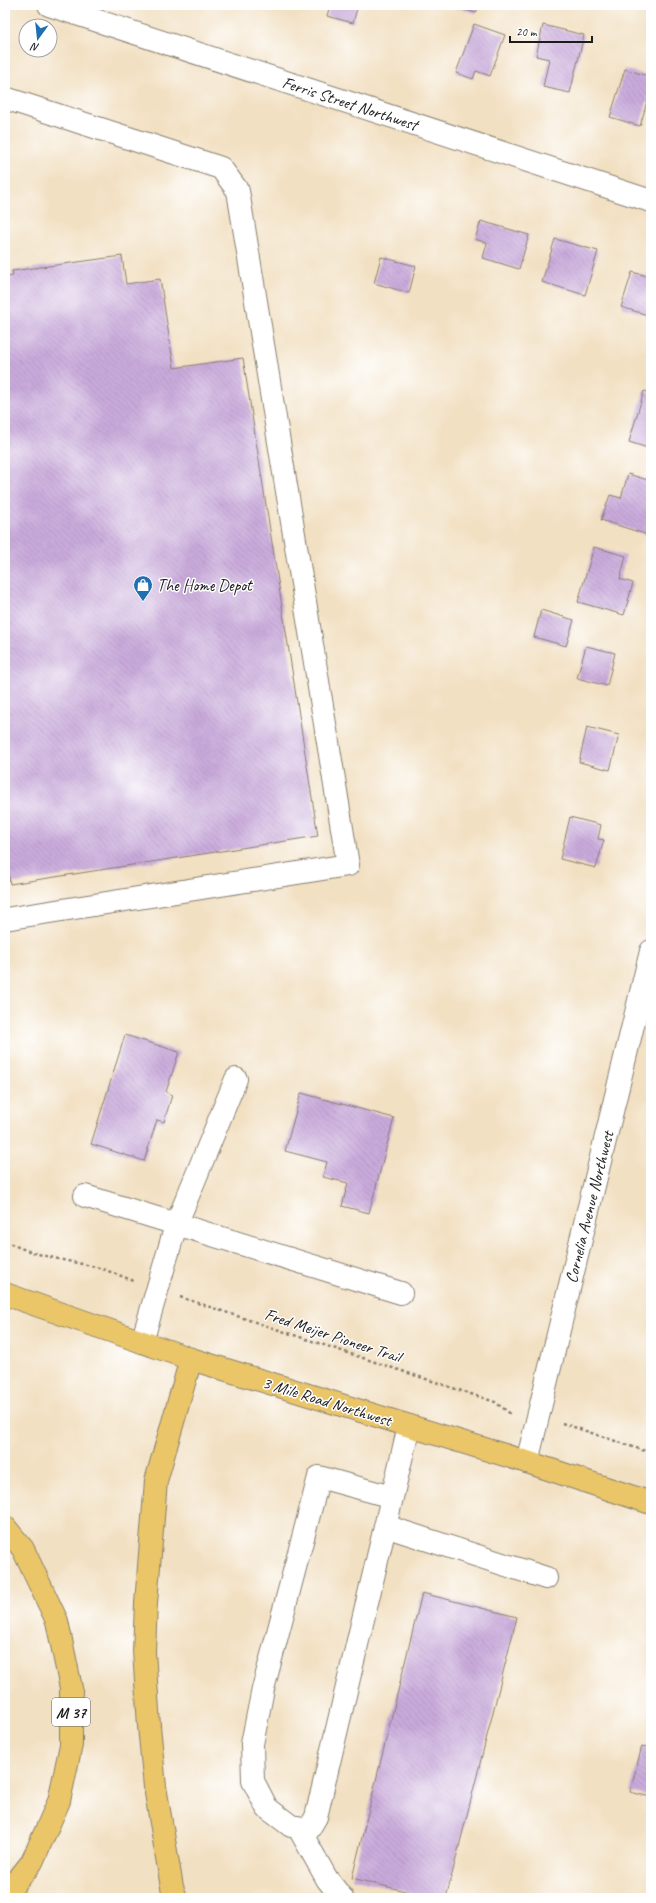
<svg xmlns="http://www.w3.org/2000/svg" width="656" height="1903" font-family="Caveat,sans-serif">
  <defs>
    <pattern id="building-back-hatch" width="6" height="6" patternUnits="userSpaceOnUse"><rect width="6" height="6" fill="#c9aadb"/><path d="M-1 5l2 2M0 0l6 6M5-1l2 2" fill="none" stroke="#ac92bb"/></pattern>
  </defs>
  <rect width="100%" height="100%" fill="#fff"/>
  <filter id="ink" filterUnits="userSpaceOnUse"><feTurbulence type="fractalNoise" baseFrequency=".025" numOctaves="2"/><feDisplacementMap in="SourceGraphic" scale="8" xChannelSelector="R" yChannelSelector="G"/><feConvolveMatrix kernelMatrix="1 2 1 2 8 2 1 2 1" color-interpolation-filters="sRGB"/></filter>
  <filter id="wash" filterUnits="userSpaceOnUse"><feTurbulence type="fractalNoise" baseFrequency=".012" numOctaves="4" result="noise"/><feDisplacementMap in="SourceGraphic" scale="16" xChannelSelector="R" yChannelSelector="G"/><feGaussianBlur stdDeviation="0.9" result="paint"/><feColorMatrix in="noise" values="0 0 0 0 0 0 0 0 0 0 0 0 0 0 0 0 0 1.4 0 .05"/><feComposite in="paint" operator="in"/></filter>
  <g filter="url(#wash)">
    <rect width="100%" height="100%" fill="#f2e0c2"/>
    <g id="blocks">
      <!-- building -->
      <path fill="url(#building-back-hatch)" d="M330 5H358L353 23 327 16Z
        M454 5H479L476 13 454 7Z
        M474 24 505 35 490 76 476 71 473 79 456 73Z
        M543 25 584 35 570 93 543 87 549 59 536 56Z
        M625 69 651 77V88L640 126 610 117Z
        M481 221 529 235 519 269 483 258 487 243 475 239Z
        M555 239 598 251 585 295 542 282Z
        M122 256 126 284 160 279 174 368 243 358 318 836 10 884 5 850V277L13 276 12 271Z
        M381 257 416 266 409 293 374 283Z
        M632 272 651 277V316L621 307Z
        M644 391 651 393V449L629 442Z
        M628 474 651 481V536L601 520 610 495 621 498Z
        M594 547 626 556 620 579 633 583 624 615 578 602Z
        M541 610 574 620 566 646 534 637Z
        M586 646 615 653 607 686 577 678Z
        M587 727 619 735 610 770 579 762Z
        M570 817 601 825 598 839 604 840 596 868 560 859Z
        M125 1035 179 1052 166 1092 172 1095 164 1122 157 1120 144 1161 91 1144Z
        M301 1093 394 1118 369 1213 342 1206 348 1183 323 1177 327 1162 285 1151Z
        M422 1593 517 1617 446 1898H433L352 1878Z
        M642 1746 651 1748V1797L630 1792Z"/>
    </g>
  </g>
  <g filter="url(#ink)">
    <use href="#blocks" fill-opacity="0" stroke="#877e6f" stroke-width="1"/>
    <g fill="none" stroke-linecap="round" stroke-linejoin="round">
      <defs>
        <path id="minor" d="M49 5 651 201
          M5 98 221 168 238 191 348 865 5 919
          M85 1196 401 1293
          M142 1342 176 1225 236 1079
          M527 1462 651 951
          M392 1497 319 1477 263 1689 252 1744 253 1781 267 1808 291 1826 309 1829 316 1817 409 1426
          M385 1526 546 1578
          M298 1827 327 1879 342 1898"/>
        <path id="major" d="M191 1359 527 1462 651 1503"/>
        <path id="highway" d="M5 1294 191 1359 156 1481 146 1603 144 1651 149 1726 155 1787 172 1887 176 1898
          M5 1527 23 1549 57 1621 71 1688V1745L59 1801 32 1862 5 1896"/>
      </defs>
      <!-- minor casing -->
      <use href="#minor" stroke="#877e6f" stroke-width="24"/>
      <!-- major casing -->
      <use href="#major" stroke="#877e6f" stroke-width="24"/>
      <!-- highway casing -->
      <use href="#highway" stroke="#877e6f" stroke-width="24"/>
      <!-- path -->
      <path stroke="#877e6f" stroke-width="2.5" stroke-dasharray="3 3" stroke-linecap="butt" d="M5 1241C34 1256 65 1260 96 1267 109 1271 121 1276 134 1281
        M180 1297 495 1402 512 1415
        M562 1423 651 1453"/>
      <!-- minor -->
      <use href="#minor" stroke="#fff" stroke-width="22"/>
      <!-- major -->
      <use href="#major" stroke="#eac669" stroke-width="22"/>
      <!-- highway -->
      <use href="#highway" stroke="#eac669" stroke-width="22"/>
    </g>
  </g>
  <!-- icons -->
  <defs>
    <symbol id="shop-pin" viewBox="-11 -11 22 30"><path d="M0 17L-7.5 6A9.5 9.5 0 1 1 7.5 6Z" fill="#1f6fb2" stroke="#fff"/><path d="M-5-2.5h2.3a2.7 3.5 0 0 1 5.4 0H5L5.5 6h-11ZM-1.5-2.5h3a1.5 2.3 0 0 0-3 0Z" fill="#fff"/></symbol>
  </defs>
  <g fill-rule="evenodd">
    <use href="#shop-pin" x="132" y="574" width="22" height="30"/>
  </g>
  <g text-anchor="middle" stroke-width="3" stroke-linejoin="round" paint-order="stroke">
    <!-- shield labels -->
    <rect fill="#fff" stroke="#606060" stroke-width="1" x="52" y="1698" width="38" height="28" rx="3"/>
    <g font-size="16" font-weight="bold" fill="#1c1c1c">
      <text x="71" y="1718">M 37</text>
    </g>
    <!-- street labels -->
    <g font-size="17" fill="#1c1c1c" stroke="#fff">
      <text transform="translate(350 103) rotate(18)" y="6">Ferris Street Northwest</text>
      <text transform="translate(589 1207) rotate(-76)" y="6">Cornelia Avenue Northwest</text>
      <text transform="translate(333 1335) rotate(18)" y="6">Fred Meijer Pioneer Trail</text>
      <text transform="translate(327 1401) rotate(17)" y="6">3 Mile Road Northwest</text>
    </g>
    <!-- poi labels -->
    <g font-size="17" fill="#1c1c1c" stroke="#fff" text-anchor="start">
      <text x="157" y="591">The Home Depot</text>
    </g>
  </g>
  <!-- margin -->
  <rect width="656" height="1903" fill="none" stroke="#fff" stroke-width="20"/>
  <!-- north arrow -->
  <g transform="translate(38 38) rotate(195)"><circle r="19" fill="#ffffff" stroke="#a4a4a4"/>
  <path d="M0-3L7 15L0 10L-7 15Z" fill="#1f6fb2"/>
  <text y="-6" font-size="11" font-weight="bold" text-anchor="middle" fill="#1c1c1c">N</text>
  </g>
  <!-- scale -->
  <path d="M510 36v6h82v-6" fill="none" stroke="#1c1c1c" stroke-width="2"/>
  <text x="516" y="36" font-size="12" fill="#1c1c1c" stroke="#ffffff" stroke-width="3" paint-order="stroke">20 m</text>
</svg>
